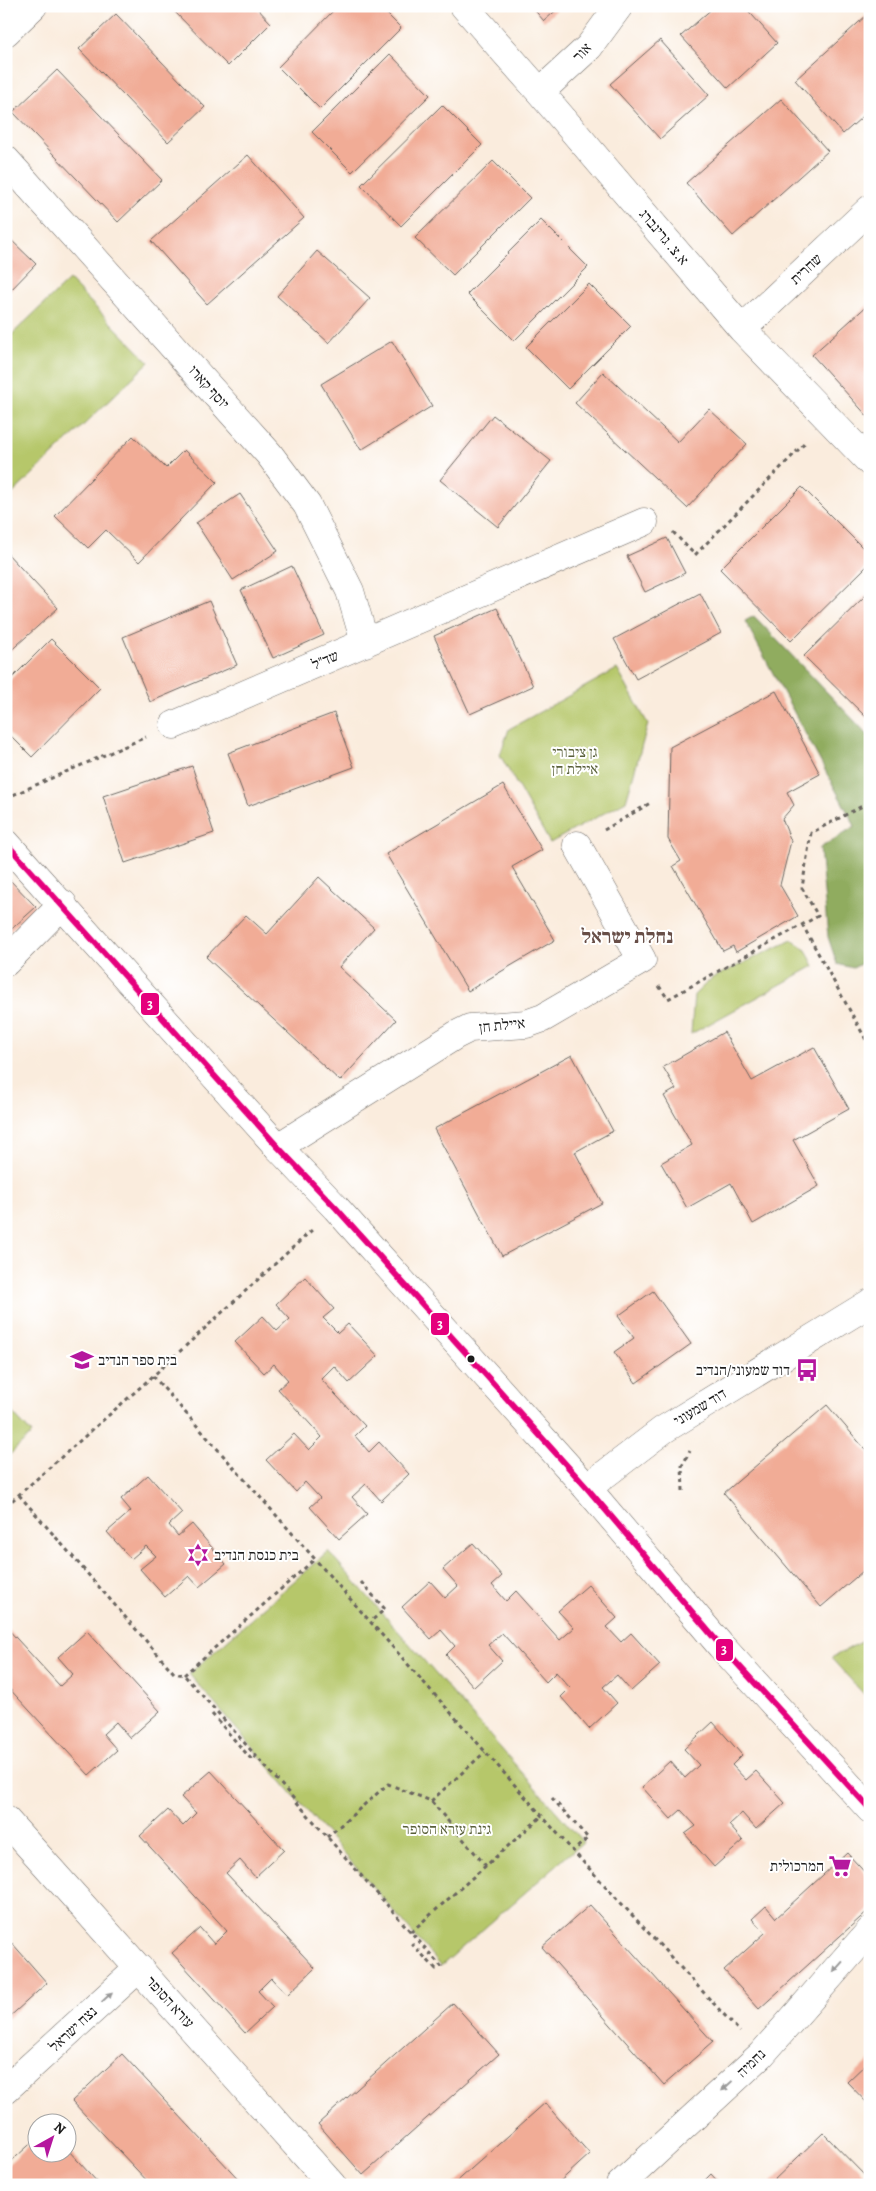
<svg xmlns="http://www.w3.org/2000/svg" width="876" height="2191" font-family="Alegreya,'Frank Ruhl Libre',serif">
  <rect width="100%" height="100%" fill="#fff"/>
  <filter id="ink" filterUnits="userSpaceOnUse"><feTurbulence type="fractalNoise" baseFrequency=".02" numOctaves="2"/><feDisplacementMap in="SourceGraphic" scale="10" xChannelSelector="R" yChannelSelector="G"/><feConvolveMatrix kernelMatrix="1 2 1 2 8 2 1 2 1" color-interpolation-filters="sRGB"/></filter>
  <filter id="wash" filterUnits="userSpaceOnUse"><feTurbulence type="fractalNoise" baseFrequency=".0096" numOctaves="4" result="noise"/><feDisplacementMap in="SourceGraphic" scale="20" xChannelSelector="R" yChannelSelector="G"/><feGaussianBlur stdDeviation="1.12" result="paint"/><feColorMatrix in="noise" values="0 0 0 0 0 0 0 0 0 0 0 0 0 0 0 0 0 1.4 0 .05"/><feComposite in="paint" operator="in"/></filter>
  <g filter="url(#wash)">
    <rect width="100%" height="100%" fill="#faecdd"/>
    <!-- green -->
    <path fill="#b6c76a" stroke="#697243" d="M69 280 149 362 8 498 6 496V340Z
      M617 669 648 724 626 801 550 843 500 755 509 729Z
      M792 940 806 950 814 966 691 1034 694 995 712 978Z
      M6 1406 32 1434 6 1458Z
      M328 1551 583 1842 441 1966 189 1674Z
      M870 1637V1701L831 1658Z"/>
    <!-- forest -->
    <path fill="#90ac5e" stroke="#56643d" d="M754 616 870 737V959L853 968 837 964 828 937 820 848 855 826 745 621Z"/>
    <g id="blocks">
      <!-- building -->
      <path fill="#f1ac96" d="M169 6H255L271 23 228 66Z
        M338 6H379L401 28 320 109 278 67Z
        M531 6H561L544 21Z
        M715 6H744L777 43 728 88 681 36Z
        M116 14 205 107 168 142 79 49Z
        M868 14 870 16V110L843 134 795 80Z
        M660 40 709 95 660 139 610 84Z
        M390 54 430 95 352 172 312 132Z
        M57 70 162 180 118 222 13 112Z
        M781 99 828 151 733 236 686 183Z
        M442 105 482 145 401 226 361 185Z
        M248 155 304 218 207 304 151 241Z
        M493 161 530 198 453 275 415 238Z
        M541 220 588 267 514 341 467 294Z
        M6 235 36 264 6 295Z
        M317 251 370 298 329 343 277 296Z
        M589 284 631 326 568 389 526 347Z
        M870 303V419L812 355Z
        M392 341 432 406 361 450 321 384Z
        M603 372 678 442 709 409 747 444 687 508 575 403Z
        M493 415 551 461 498 527 440 480Z
        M133 436 166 468 184 450 217 482 139 562 106 530 88 548 55 516Z
        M802 487 870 555V563L791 641 720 569Z
        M240 494 278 551 233 580 196 523Z
        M667 538 685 573 645 592 627 556Z
        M6 552 58 608 6 655Z
        M292 566 324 635 273 658 241 590Z
        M870 591V721L804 656Z
        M700 593 721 633 636 679 614 639Z
        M209 601 237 665 150 702 123 637Z
        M497 608 533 686 470 714 434 636Z
        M51 639 100 688 32 757 6 731V684Z
        M776 691 820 774 787 792 794 805 782 819 791 841 780 885 798 916 736 952 733 946 723 951 673 866 681 861 668 839 670 747Z
        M334 713 354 767 248 806 228 753Z
        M192 766 214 833 125 863 103 796Z
        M503 785 542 850 512 867 555 940 468 991 386 854Z
        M6 876 36 907 6 934Z
        M319 877 374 928 339 967 396 1020 340 1081 206 957 246 915 267 934Z
        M724 1032 752 1081 814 1047 849 1109 793 1140 819 1186 753 1224 731 1183 687 1208 661 1163 692 1145 664 1096 676 1089 663 1067Z
        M572 1055 613 1131 575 1152 602 1203 502 1256 434 1129Z
        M305 1277 334 1309 323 1318 338 1333 348 1324 378 1356 349 1383 334 1366 321 1379 365 1426 355 1436 369 1452 379 1442 409 1474 381 1501 366 1484 352 1497 367 1514 339 1539 310 1507 320 1498 305 1482 296 1492 266 1460 294 1434 309 1450 322 1437 278 1389 288 1380 274 1364 264 1373 235 1342 263 1316 277 1331 290 1319 276 1304Z
        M653 1291 691 1344 636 1383 614 1352 634 1338 618 1316Z
        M827 1405 870 1455V1565L821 1607 724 1493Z
        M148 1475 182 1513 169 1525 178 1536 192 1524 226 1564 199 1587 189 1576 165 1597 140 1569 156 1556 146 1546 131 1559 107 1532 131 1511 121 1499Z
        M473 1543 502 1576 492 1585 506 1601 516 1591 560 1640 574 1628 558 1611 588 1585 617 1618 607 1627 621 1642 631 1633 660 1665 631 1691 617 1675 603 1687 617 1703 589 1729 561 1697 570 1688 556 1672 546 1682 502 1633 488 1645 502 1661 474 1687 446 1655 455 1646 441 1630 431 1639 402 1607 430 1581 445 1598 458 1586 443 1569Z
        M6 1627 60 1686 73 1674 58 1657 87 1631 160 1711 130 1738 116 1722 103 1734 117 1750 89 1775 6 1685Z
        M713 1722 742 1755 732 1765 746 1780 756 1771 785 1803 756 1829 742 1813 729 1825 743 1841 714 1867 685 1834 696 1826 681 1810 671 1819 642 1787 670 1761 685 1778 699 1765 684 1749Z
        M211 1771 284 1850 255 1877 240 1860 226 1873 315 1968 287 1995 271 1978 258 1991 273 2007 245 2033 172 1953 200 1928 214 1944 227 1931 140 1836 168 1810 183 1826 196 1813 181 1797Z
        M847 1853 870 1878V1909L759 2009 724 1970 765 1933 752 1919 766 1906 776 1918Z
        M590 1905 713 2042 664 2085 542 1947Z
        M12 1943 47 1983 6 2020V1948Z
        M453 2003 499 2054 363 2175 318 2124Z
        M122 2054 244 2185H151L72 2101Z
        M870 2060V2106L847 2082Z
        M545 2103 590 2154 556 2185H453Z
        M823 2133 870 2181V2185H772L771 2183Z
        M38 2137V2154H68V2150L100 2185H6V2166Z
        M711 2174 721 2185H700Z"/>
    </g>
  </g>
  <g filter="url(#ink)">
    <use href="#blocks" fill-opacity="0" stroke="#6a6560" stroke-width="1"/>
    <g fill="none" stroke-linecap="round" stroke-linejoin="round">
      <defs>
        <path id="minor" d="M464 6 540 92 742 329 870 462
          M6 32 33 6
          M540 92 589 47 619 6
          M6 160 269 454 307 505 350 591 365 643
          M742 329 870 209
          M174 725 644 522
          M6 962 63 904
          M278 1147 456 1035 470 1028 526 1024 543 1018 642 960 577 845
          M587 1488 663 1430 870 1303
          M6 1820 332 2185
          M6 2089 139 1968
          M620 2185 761 2055 870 1931"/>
        <path id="tertiary" d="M6 843 278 1147 336 1208 587 1488 721 1646 870 1809"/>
      </defs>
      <!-- minor casing -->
      <use href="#minor" stroke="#6a6560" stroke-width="29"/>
      <!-- tertiary casing -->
      <use href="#tertiary" stroke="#6a6560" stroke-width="29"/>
      <!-- path -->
      <path stroke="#6a6560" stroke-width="3" stroke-dasharray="4 4" stroke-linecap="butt" d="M673 532 695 555 807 441
        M6 798 146 737
        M604 830 652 802
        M802 924 870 1047
        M659 986 668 999 818 916 802 888 811 833 870 802
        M153 1376 573 1851 740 2032
        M683 1491 682 1466 690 1451
        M19 1495 174 1673 184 1675 218 1713 441 1966 436 1969 411 1943
        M6 1506 153 1376 313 1229
        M361 1582 385 1609 370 1622
        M184 1675 315 1559
        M212 1714 252 1760 256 1756
        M552 1798 588 1838 573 1851
        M431 1801 485 1752
        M327 1837 388 1784 431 1801 486 1866
        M411 1932 542 1816"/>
      <!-- minor -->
      <use href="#minor" stroke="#fff" stroke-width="28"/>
      <!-- tertiary -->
      <use href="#tertiary" stroke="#fff" stroke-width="28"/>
      <defs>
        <path id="bus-1" d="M6 843 278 1147 336 1208 587 1488 721 1646 870 1809"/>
      </defs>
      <!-- bus-1 casing -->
      <use href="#bus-1" stroke="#fff" stroke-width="10"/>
      <!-- bus-1 -->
      <use href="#bus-1" stroke="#e5007d" stroke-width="6"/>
    </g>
    <!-- one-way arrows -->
    <defs><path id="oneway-solid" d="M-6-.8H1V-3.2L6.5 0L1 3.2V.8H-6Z" transform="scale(1.25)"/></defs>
    <g fill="#999">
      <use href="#oneway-solid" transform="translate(838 1967) rotate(131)"/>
      <use href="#oneway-solid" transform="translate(107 1997) rotate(-43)"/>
      <use href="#oneway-solid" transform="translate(727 2086) rotate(137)"/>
    </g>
  </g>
  <!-- icons -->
  <defs>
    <symbol id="school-bare" viewBox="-9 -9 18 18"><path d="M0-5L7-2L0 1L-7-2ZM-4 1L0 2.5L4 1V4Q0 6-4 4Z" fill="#b5179e" stroke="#fff" stroke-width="2.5" paint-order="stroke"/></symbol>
    <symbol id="bus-bare" viewBox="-9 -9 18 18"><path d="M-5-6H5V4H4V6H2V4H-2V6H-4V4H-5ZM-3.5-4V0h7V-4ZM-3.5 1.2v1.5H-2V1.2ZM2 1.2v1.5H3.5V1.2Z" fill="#b5179e" stroke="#fff" stroke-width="2.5" paint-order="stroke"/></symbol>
    <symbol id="synagogue-bare" viewBox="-9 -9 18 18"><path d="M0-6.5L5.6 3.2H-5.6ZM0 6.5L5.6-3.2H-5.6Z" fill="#b5179e" stroke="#fff" stroke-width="2.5" paint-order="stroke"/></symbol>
    <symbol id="supermarket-bare" viewBox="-9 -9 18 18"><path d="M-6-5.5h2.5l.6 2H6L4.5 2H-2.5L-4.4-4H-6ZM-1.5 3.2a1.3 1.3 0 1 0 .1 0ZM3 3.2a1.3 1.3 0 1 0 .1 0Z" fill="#b5179e" stroke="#fff" stroke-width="2.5" paint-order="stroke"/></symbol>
  </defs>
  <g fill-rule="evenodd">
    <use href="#school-bare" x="66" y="1344" width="32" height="32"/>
    <use href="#bus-bare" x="791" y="1354" width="32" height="32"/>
    <use href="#synagogue-bare" x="182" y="1539" width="32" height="32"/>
    <use href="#supermarket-bare" x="824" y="1850" width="32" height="32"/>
  </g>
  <!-- markers -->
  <circle fill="#1c1c1c" stroke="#fff" stroke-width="2" cx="471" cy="1359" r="4.5"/>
  <g text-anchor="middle" stroke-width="4" stroke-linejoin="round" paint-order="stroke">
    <!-- street labels -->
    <g font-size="15" fill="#1c1c1c" stroke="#fff">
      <text transform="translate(582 52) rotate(-46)" y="5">אור</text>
      <text transform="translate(664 237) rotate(50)" y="5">א.צ. גרינברג</text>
      <text transform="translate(806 269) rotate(-43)" y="5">שחרית</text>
      <text transform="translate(209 387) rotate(48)" y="5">יוסף קארו</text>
      <text transform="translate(325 660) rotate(-23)" y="5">שד"ל</text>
      <text transform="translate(502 1025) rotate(-6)" y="5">איילת חן</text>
      <text transform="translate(700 1407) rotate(-31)" y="5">דוד שמעוני</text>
      <text transform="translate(170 2002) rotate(48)" y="5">עזרא הסופר</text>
      <text transform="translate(73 2029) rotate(-43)" y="5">נצח ישראל</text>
      <text transform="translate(751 2063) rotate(-44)" y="5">נחמיה</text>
    </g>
    <!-- park labels -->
    <g font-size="15" fill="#5a603b" stroke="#fff">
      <text x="575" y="757">גן ציבורי<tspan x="575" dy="17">איילת חן</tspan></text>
      <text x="447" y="1834">גינת עזרא הסופר</text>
    </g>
    <!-- poi labels -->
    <g font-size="15" fill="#1c1c1c" stroke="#fff" text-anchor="start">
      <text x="98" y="1365">בית ספר הנדיב</text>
      <text x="790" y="1375" text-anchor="end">דוד שמעוני/הנדיב</text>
      <text x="214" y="1560">בית כנסת הנדיב</text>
      <text x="824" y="1871" text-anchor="end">המרכולית</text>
    </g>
    <!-- district labels -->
    <g font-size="20" font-weight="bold" fill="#674e47" stroke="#fff">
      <text x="627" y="943">נחלת ישראל</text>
    </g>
  </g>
  <g stroke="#fff" stroke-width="2">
    <rect x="140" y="992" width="20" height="24" rx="5" fill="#e5007d"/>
    <rect x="430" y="1312" width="20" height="24" rx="5" fill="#e5007d"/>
    <rect x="715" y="1638" width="19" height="24" rx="5" fill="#e5007d"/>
  </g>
  <g font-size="14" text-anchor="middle" font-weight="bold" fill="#fff">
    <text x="150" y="1009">3</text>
    <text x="440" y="1329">3</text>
    <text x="724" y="1654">3</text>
  </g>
  <!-- margin -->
  <rect width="876" height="2191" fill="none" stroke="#fff" stroke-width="25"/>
  <!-- north arrow -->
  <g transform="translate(52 2138) rotate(39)"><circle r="24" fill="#ffffff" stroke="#a4a4a4"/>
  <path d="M0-4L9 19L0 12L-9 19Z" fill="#b5179e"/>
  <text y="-8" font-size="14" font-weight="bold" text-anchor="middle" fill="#1c1c1c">N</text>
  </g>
</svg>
